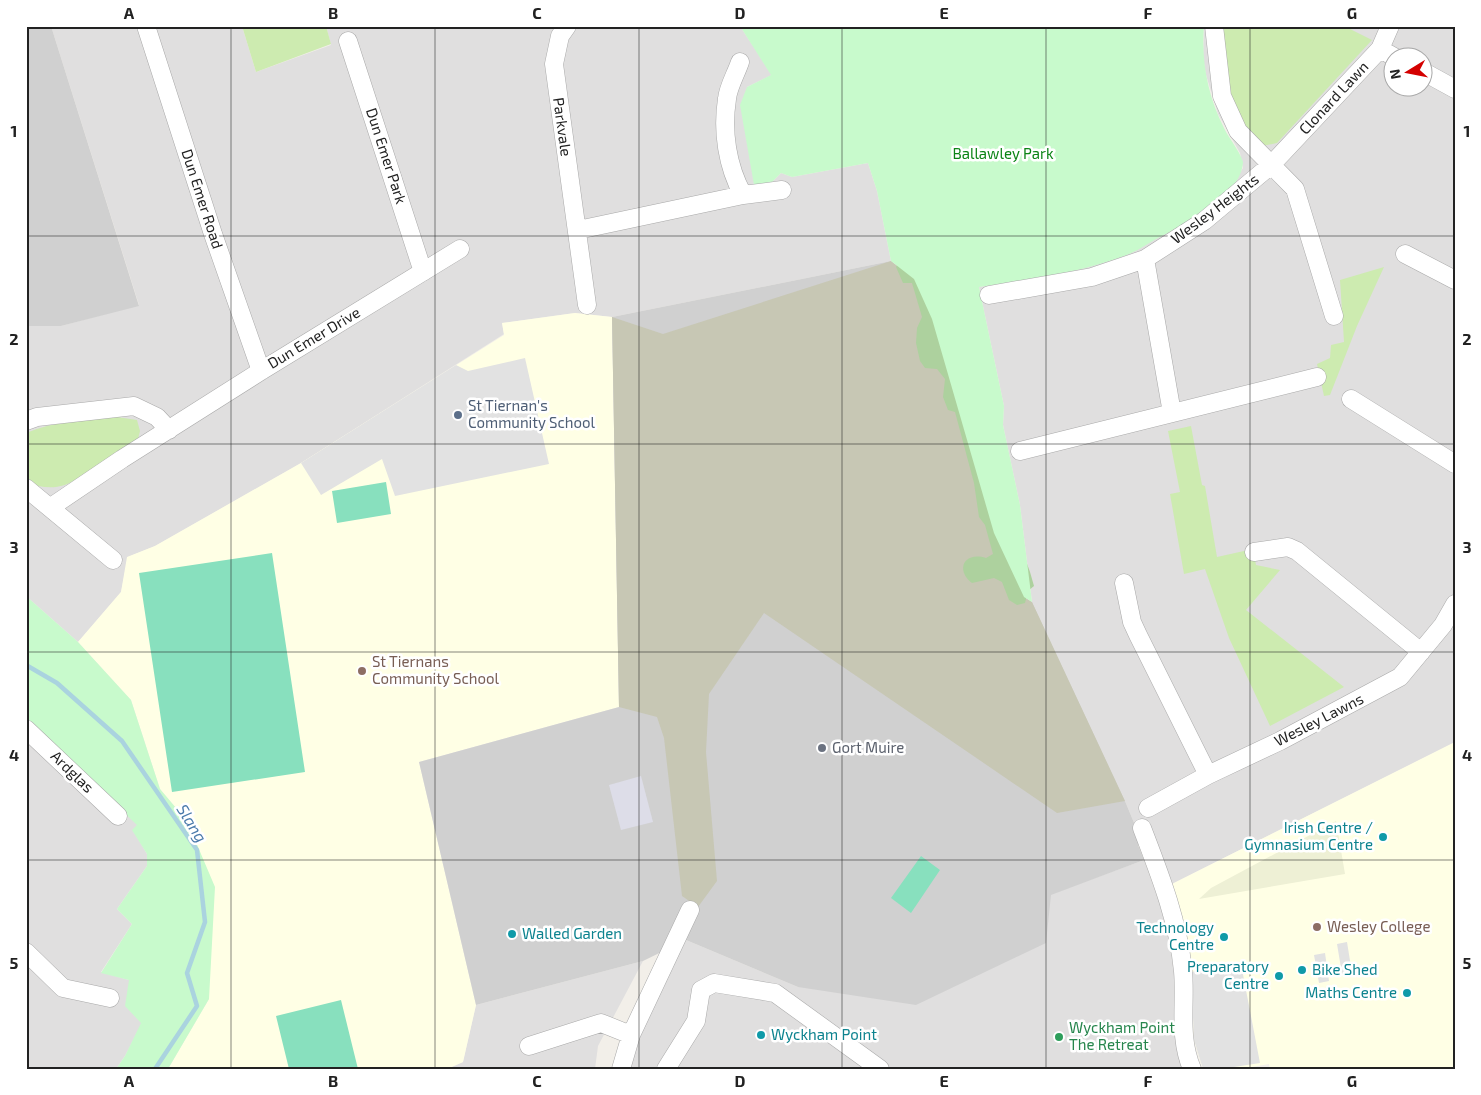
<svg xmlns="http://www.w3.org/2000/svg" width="1481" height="1095" font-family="'Exo 2',sans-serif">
  <rect width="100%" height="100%" fill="#f2efe9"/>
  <!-- residential -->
  <path fill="#e0dfdf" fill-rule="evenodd" d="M51 26H242L256 72 331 45 326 26H740L772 75 747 87 770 184 781 173 792 177 868 163 877 191 891 261 612 317 575 313 502 323 504 334 301 463 155 546 128 557 121 592 78 642 26 596V326H61L139 305Z
    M1204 26H1455V742L1168 886 1137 830 1125 801 1032 602 1020 505 1003 425 1004 406 979 287 1039 279 1225 194 1243 168 1240 153 1218 114 1206 75 1203 58ZM1394 58H1424V88H1394Z
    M26 720 138 825 133 830 147 854V866L117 909 132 924 101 972 129 980 142 1023 125 1056 116 1069H26Z
    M1144 860 1166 921 1174 972 1175 1039 1189 1069H624L671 965 686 940 798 987Z
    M643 961 598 1046 595 1069H447L463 1062 476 1005Z"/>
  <!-- education -->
  <path fill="#ffffe5" d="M575 313 612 317 619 707 419 762 476 1005 463 1062 447 1069H168L209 999 187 821 160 789 131 700 78 642 121 592 127 557 155 546 301 463 504 335 502 323Z
    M1455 742V1069H1270L1269 1064 1241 1069H1203L1194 1040 1191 972 1168 886Z"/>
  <!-- religious -->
  <path fill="#d0d0d0" d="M26 26H51L139 306 61 326H26Z
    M891 261 914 279 1024 597 1032 602 1125 801 1137 830 1138 845 1144 860 1051 895 1046 943 916 1005 798 987 686 940 643 961 476 1005 419 762 619 707 612 317Z"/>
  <!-- construction -->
  <path fill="#c7c7b4" d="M891 261 914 279 1024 597 1032 602 1125 801 1057 813 764 613 709 694 706 752 717 881 698 907 682 896 664 738 657 717 619 707 612 317 663 334Z"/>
  <!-- farmland -->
  <path fill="#eef0d5" d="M1336 821 1345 874 1199 899 1211 888Z"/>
  <!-- grass -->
  <path fill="#cdebb0" d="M242 26H326L331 44 256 72Z
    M1224 26H1344L1372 40 1277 143 1262 146C1228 126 1222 63 1224 26Z
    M1384 267 1357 326 1330 395 1324 396 1317 364 1330 358 1331 345 1344 342 1340 280Z
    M117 417 137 420 140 431 138 439C121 450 80 482 61 486 50 489 37 486 26 483V433C54 421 87 420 117 417Z
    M1191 426 1202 485 1205 486 1217 557 1253 549 1256 565 1280 570 1246 610 1344 687 1270 726 1229 638 1205 569 1184 574 1170 494 1180 492 1168 431Z"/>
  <!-- forest -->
  <path fill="#add19e" d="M913 250 1030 572 1034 586 1028 591 1025 603 1017 605 1009 600 1002 582 994 578 972 583C955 570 964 551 986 558L993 554 985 525 979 517 974 483 955 412 948 410 943 397 945 379 937 369 925 368 920 361 916 343 917 328 922 317 912 283H903L896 267 902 257Z"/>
  <!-- park -->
  <path fill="#c8facc" d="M740 26H1204C1201 62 1208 96 1224 128 1230 140 1239 150 1243 162 1241 197 1185 224 1158 238 1147 244 1136 252 1124 256 1078 273 1028 280 979 287L1004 406 1003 425 1020 505 1032 602 1024 597 994 533 932 319 914 279 891 261 877 191 868 163 792 177 781 173 770 184 754 185 740 105 747 87 771 75Z
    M26 596 78 642 131 700 160 789 187 821 215 887 209 999 168 1069H116L125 1056 141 1023 125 1006 129 980 101 973 132 924 117 909 147 866V854L132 830 137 825 26 720Z"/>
  <!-- pitch -->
  <path fill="#88e0be" d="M386 482 391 514 337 523 332 491Z
    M272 553 305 772 172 792 139 573Z
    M921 856 940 870 911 913 891 898Z
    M341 1000 358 1069H289L276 1016Z"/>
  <!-- parking -->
  <path fill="#e2e2e2" d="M525 358 549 464 395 496 382 459 321 495 301 463 456 365 468 371Z
    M1347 942 1352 973 1342 974 1337 944Z
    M1325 953 1329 981 1319 983 1314 955Z
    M1241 964 1260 1063 1221 1069H1203L1194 1040 1191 972Z"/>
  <!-- plaza -->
  <path fill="#dddde8" d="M641 776 653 822 621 830 609 785Z"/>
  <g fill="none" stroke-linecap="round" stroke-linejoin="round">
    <!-- stream -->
    <path stroke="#aad3df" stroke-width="4.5" d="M26 665 57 683 122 741 197 850 205 922 187 973 197 1006 155 1069"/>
    <defs>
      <path id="minor" d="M146 26 213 234 261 371
        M567 26 560 36 554 64 587 305
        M1214 26 1222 96 1238 131 1295 189 1334 316
        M348 41 423 272
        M1380 49 1396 58
        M740 62C736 74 728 87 727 99 722 131 727 166 743 195
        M1424 72 1455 89
        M578 230 743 195 782 190
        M1405 254 1455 280
        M1145 259 1172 413
        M989 295 1092 277 1145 259 1204 221 1271 165 1380 49 1390 26
        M1351 399 1455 464
        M26 421 37 417 134 406 157 417 169 430
        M1020 451 1317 377
        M26 488 113 560
        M51 507 122 459 261 371 460 249
        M1254 552 1288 547 1297 551 1421 652
        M1124 583 1132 622 1138 635 1208 775
        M26 729 118 816
        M1148 808 1208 775 1280 741 1400 677 1443 625 1455 604
        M1142 828C1160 875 1178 920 1183 971 1186 1004 1178 1036 1192 1069
        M26 952 63 988 110 998
        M529 1046 601 1023 631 1035
        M621 1069 631 1035 690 910
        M666 1069 696 1021 701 990 714 983 775 993 880 1069"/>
    </defs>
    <!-- minor casing -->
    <use href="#minor" stroke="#a9a9a9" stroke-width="19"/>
    <!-- minor -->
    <use href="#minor" stroke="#fff" stroke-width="18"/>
  </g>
  <!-- grid -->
  <path fill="none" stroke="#222" stroke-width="1" stroke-opacity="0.55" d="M231 26V1069M435 26V1069M639 26V1069M842 26V1069M1046 26V1069M1250 26V1069M26 236H1455M26 444H1455M26 652H1455M26 860H1455"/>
  <!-- markers -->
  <circle fill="#5c6f8a" stroke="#fff" stroke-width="2" cx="458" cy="415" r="5"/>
  <g fill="#8d6e63" stroke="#fff" stroke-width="2">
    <circle cx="362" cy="671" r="5"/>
    <circle cx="1317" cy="927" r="5"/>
  </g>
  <circle fill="#6b7280" stroke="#fff" stroke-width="2" cx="822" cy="748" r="5"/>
  <g fill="#0f9aa8" stroke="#fff" stroke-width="2">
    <circle cx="1383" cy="837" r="5"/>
    <circle cx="512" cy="934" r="5"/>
    <circle cx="1224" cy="937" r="5"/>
    <circle cx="1302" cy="970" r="5"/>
    <circle cx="1279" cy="976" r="5"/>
    <circle cx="1407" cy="993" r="5"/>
    <circle cx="761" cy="1035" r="5"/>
  </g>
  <circle fill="#2e9e5b" stroke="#fff" stroke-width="2" cx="1059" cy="1037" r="5"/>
  <g text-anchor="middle" stroke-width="5" stroke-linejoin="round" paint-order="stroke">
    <!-- street labels -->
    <g font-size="15" fill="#222" stroke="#fff">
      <text transform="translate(1334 98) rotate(-47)" y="5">Clonard Lawn</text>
      <text transform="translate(562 127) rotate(82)" y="5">Parkvale</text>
      <text transform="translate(386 156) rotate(72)" y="5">Dun Emer Park</text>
      <text transform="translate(202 199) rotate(72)" y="5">Dun Emer Road</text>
      <text transform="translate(1215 209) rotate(-37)" y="5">Wesley Heights</text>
      <text transform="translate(314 338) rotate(-31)" y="5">Dun Emer Drive</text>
      <text transform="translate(1319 720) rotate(-27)" y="5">Wesley Lawns</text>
      <text transform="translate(72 772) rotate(44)" y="5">Ardglas</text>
    </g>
    <!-- park labels -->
    <g font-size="15" fill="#0c8416" stroke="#fff">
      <text x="1003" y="159">Ballawley Park</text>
    </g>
    <!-- service labels -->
    <g font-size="15" fill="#4e5e75" stroke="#fff" text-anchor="start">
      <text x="468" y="411">St Tiernan's<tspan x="468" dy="17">Community School</tspan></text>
    </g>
    <!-- education labels -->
    <g font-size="15" fill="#785e54" stroke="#fff" text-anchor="start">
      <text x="372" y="667">St Tiernans<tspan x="372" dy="17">Community School</tspan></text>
      <text x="1327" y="932">Wesley College</text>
    </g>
    <!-- worship labels -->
    <g font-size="15" fill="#5b616d" stroke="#fff" text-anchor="start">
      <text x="832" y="753">Gort Muire</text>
    </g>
    <!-- culture labels -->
    <g font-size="15" fill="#0d838f" stroke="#fff" text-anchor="end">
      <text x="1373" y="833">Irish Centre /<tspan x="1373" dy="17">Gymnasium Centre</tspan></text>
      <text x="1214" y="933">Technology<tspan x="1214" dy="17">Centre</tspan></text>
      <text x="522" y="939" text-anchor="start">Walled Garden</text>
      <text x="1269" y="972">Preparatory<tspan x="1269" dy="17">Centre</tspan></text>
      <text x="1312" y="975" text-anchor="start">Bike Shed</text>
      <text x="1397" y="998">Maths Centre</text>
      <text x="771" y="1040" text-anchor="start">Wyckham Point</text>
    </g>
    <!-- leisure labels -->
    <g font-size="15" fill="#27864d" stroke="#fff" text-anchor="start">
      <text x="1069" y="1033">Wyckham Point<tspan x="1069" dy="17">The Retreat</tspan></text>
    </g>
    <!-- water labels -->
    <g font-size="16" font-style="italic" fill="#4a7aab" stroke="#fff">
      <text transform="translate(192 823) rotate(58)" y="6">Slang</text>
    </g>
  </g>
  <!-- border -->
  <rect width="1481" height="1095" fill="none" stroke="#ffffff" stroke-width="55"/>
  <!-- north arrow -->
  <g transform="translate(1408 72) rotate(260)"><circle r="24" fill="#ffffff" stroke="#a7a7a7"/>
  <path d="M0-4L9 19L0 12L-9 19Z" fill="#d40000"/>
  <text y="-8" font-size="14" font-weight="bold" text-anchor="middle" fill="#222222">N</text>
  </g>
  <rect x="28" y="28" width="1426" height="1040" fill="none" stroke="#222" stroke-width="2"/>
  <g font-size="16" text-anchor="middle" font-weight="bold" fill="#222">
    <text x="129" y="19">A</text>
    <text x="333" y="19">B</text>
    <text x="537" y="19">C</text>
    <text x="740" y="19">D</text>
    <text x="944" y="19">E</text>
    <text x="1148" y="19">F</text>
    <text x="1352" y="19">G</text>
    <text x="14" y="137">1</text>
    <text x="1467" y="137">1</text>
    <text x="14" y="345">2</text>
    <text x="1467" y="345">2</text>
    <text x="14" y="553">3</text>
    <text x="1467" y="553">3</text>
    <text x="14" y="761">4</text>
    <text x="1467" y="761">4</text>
    <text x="14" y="969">5</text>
    <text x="1467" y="969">5</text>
    <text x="129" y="1087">A</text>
    <text x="333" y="1087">B</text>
    <text x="537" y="1087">C</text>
    <text x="740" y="1087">D</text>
    <text x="944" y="1087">E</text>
    <text x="1148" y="1087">F</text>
    <text x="1352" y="1087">G</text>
  </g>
</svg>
